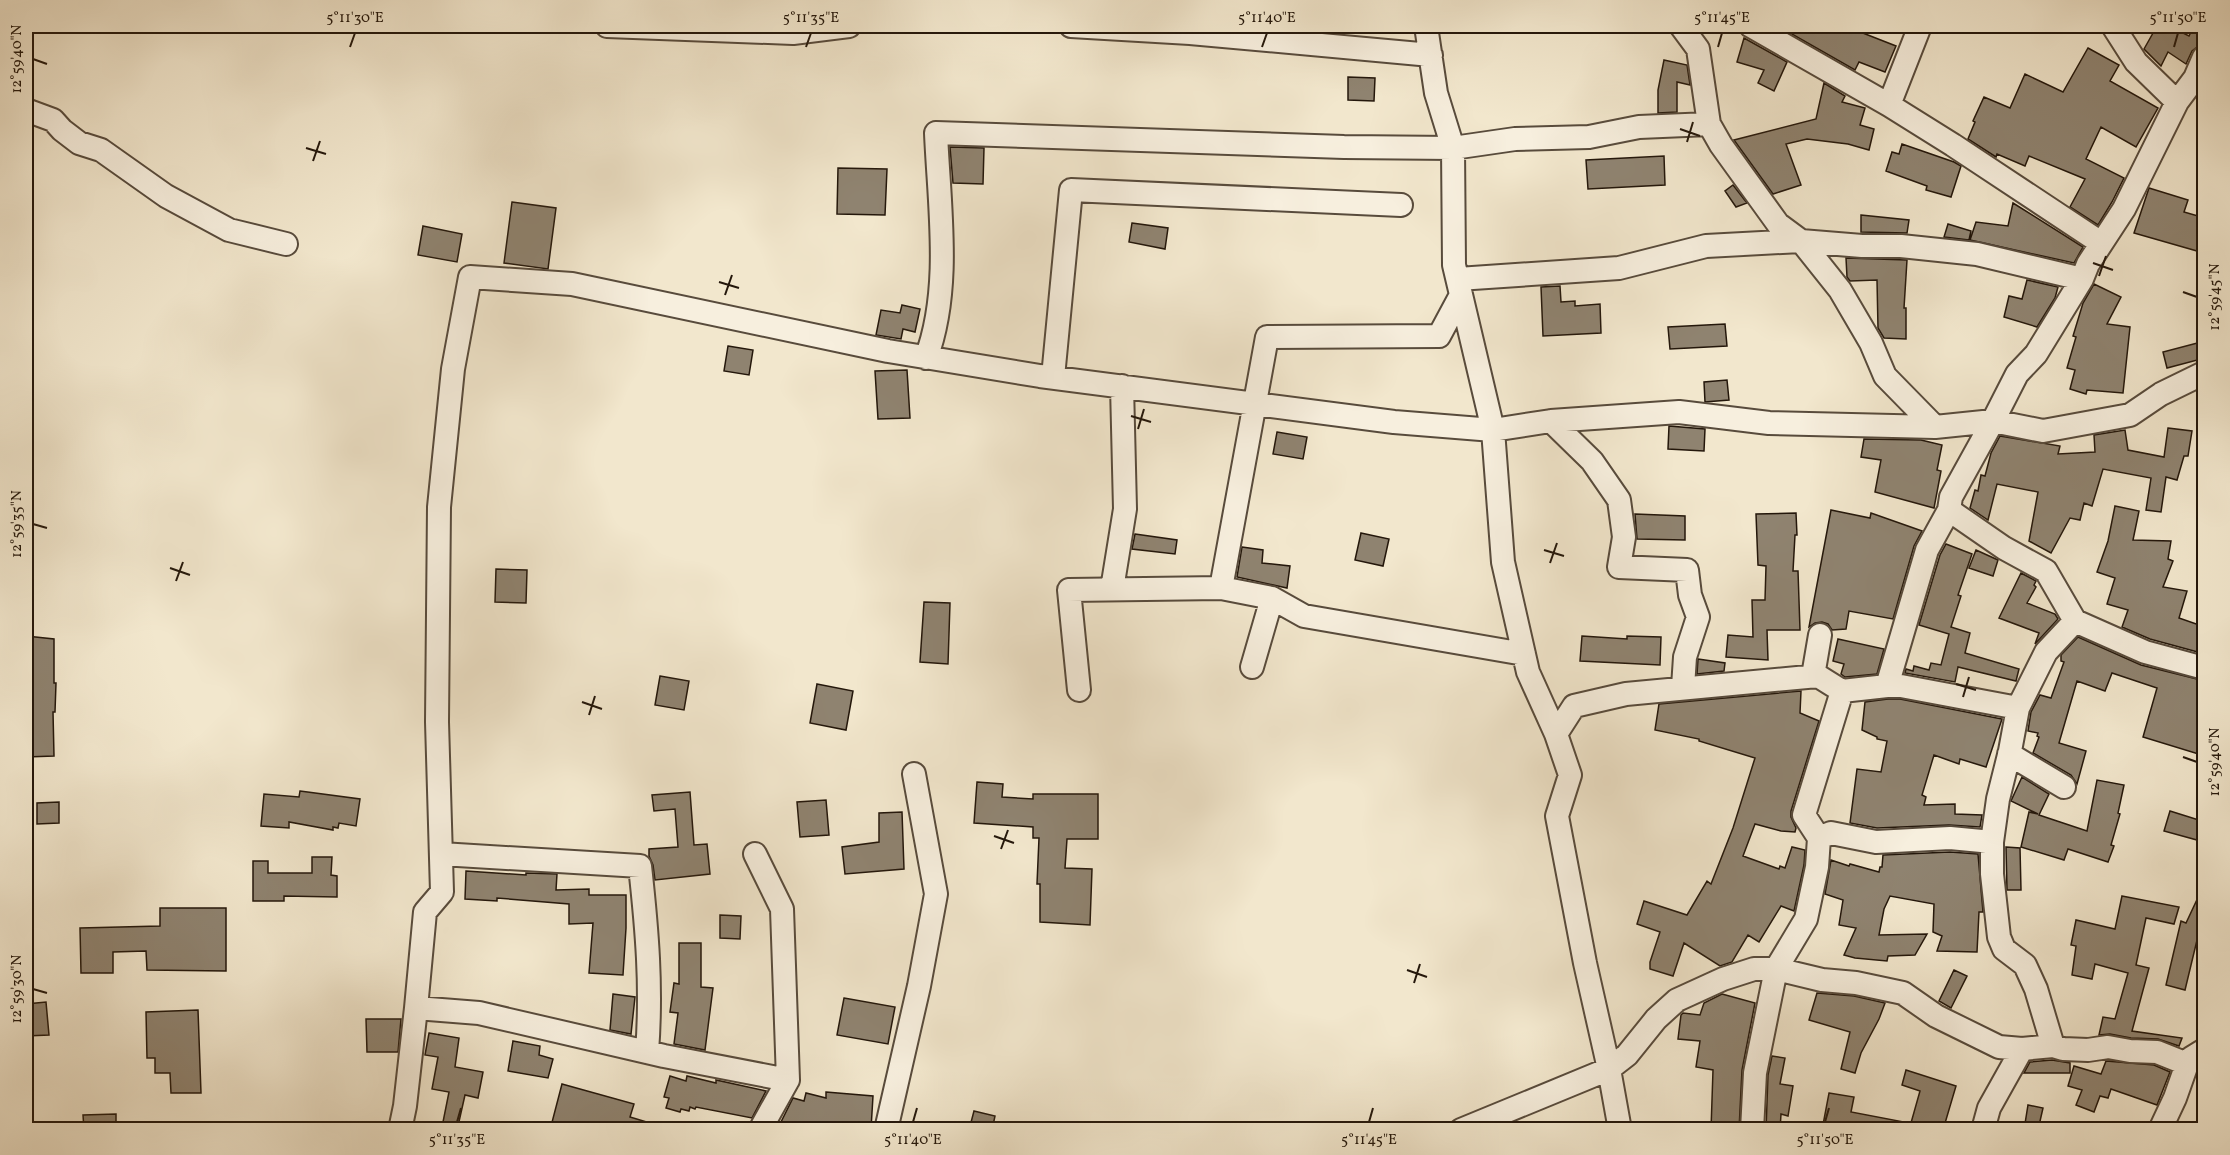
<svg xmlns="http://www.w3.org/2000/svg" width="2230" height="1155" font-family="Vollkorn,serif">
  <rect width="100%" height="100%" fill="#f2e7cd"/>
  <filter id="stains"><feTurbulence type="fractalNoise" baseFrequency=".00333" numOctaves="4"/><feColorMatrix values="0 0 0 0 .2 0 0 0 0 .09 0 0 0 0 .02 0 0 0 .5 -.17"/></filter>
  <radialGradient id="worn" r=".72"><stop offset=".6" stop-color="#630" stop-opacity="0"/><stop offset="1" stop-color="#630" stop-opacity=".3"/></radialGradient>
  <!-- building -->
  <path fill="#8f8370" stroke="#24170b" stroke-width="1.5" d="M1785 26H1845L1896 46 1885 72 1859 62 1855 70 1783 29Z
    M2157 26H2169L2189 36 2194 26H2205V38L2201 44 2192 51 2186 64 2168 52 2161 66 2144 49Z
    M1744 38 1787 62 1774 91 1758 83 1764 70 1737 62Z
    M2088 48 2119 65 2110 81 2158 108 2136 147 2101 127 2086 159 2124 178 2112 202 2098 225 2070 207 2085 179 2029 156 2025 166 1997 154 1996 157 1968 139 1975 122 1973 121 1984 97 2010 108 2025 74 2063 92Z
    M1664 60 1687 65 1690 85 1677 82V112L1658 113V90Z
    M1348 77 1375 78 1374 101 1348 100Z
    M1824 83 1845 96 1842 102 1865 108 1860 125 1874 129 1869 150 1848 144 1807 139 1786 144 1801 185 1773 194 1734 140 1816 119Z
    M1902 144 1954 162 1961 166 1951 197 1926 190 1927 186 1886 171 1892 152 1899 154Z
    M950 147 984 148 983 184 953 183Z
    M1664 156 1665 185 1588 189 1586 160Z
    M838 168 887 169 885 215 837 214Z
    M1733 185 1747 203 1736 207 1725 191Z
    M2149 188 2188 200 2184 212 2205 218 2197 251 2134 233Z
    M512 202 556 208 548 269 504 263Z
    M2013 203 2083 247 2074 263 1970 240 1976 222 2008 226Z
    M1861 215 1909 220 1907 233 1861 232Z
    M1132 223 1168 228 1165 249 1129 242Z
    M1948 224 1971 231 1969 240 1944 237Z
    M423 226 462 234 457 262 418 255Z
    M1846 258 1907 260 1904 308H1906V339L1884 338 1878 328 1877 280 1850 281 1847 277Z
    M2027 280 2058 287 2055 298 2037 327 2004 317 2009 296 2022 299Z
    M2094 284 2121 297 2107 324 2130 327 2123 393 2087 390 2086 394 2070 389 2075 370 2067 368 2076 337 2073 336 2083 303Z
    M1560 286 1561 302 1575 301V306L1600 304 1601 333 1543 336 1541 287Z
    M902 305 920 309 915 332 903 329 901 339 876 335 881 310 900 313Z
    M1725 324 1727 346 1670 349 1668 327Z
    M2205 341V358L2167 368 2163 352Z
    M728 346 753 350 749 375 724 371Z
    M907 370 910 418 878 419 875 371Z
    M1727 380 1729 400 1705 402 1704 382Z
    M1669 426 1705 429 1704 451 1668 449Z
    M2168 428 2192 431 2188 456H2184L2177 480 2166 477 2161 512 2146 510 2151 478 2103 469 2092 506 2084 503 2080 520 2070 518 2051 553 2029 541 2038 492 1997 484 1988 520 1970 508 1975 490 1978 491 1981 475 1985 476 1991 453 2000 436 2060 446 2058 454 2095 452 2094 435 2125 430 2128 450 2164 457Z
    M1277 432 1307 437 1303 459 1273 454Z
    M1864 439 1921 440 1942 445 1937 470 1941 471 1934 508 1875 492 1881 460 1861 457Z
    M2115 506 2139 511 2133 540 2171 541 2168 559 2173 561 2163 587 2187 591 2179 618 2205 627V654L2150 639 2122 627 2128 610 2107 604 2115 578 2097 572 2108 541Z
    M1831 510 1870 518 1871 513 1922 531 1914 546 1893 619 1849 611 1846 629 1832 630 1828 624 1822 622 1815 623 1809 627Z
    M1796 513 1797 535H1795L1793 571H1798L1800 630H1767L1768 660 1726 657 1728 635 1753 637 1752 600H1765L1766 566 1758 565 1756 514Z
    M1635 514 1685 516V540L1637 539Z
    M1361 533 1389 539 1383 566 1355 560Z
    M1135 534 1177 540 1175 554 1132 549Z
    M1946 544 1972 554 1958 595 1961 596 1951 627 1970 633 1965 653 2019 669 2016 681 1958 667 1955 682 1905 673 1906 669 1913 671 1914 666 1929 670 1931 663 1941 665 1949 634 1919 625 1940 555Z
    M1242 547 1263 550 1262 563 1290 566 1287 588 1237 577Z
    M1976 550 1998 560 1993 576 1969 568Z
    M496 569 527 570 526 603 495 602Z
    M2021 573 2036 581 2034 585 2036 587 2027 603 2055 614 2058 619 2035 644 2039 633 1999 618Z
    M924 602 950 603 948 664 920 662Z
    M26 636 54 639V683H56L55 712H53L54 756 26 757Z
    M1582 636 1627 639V636L1661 637 1660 665 1580 661Z
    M2078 637 2141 665 2205 681V756L2143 737 2157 688 2112 673 2105 691 2077 681 2059 743 2086 751 2077 784 2071 775 2033 753 2039 737 2037 736 2038 733 2028 731 2031 712 2040 695 2051 698 2064 662 2061 661V655Z
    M1838 639 1884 649 1877 674 1845 677 1841 674 1844 664 1833 661Z
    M1698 659 1725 663 1724 671 1697 674Z
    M660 676 689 681 684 710 655 705Z
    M817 684 853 691 846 730 810 723Z
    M1801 691 1800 713 1819 721 1791 811V817L1796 828 1795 832 1781 831 1755 824 1743 856 1779 869 1780 866 1785 868 1792 847 1805 850 1804 865 1794 911 1781 906 1759 942 1748 935 1732 962 1720 966 1684 943 1673 976 1650 969V962L1660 932 1637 924 1644 901 1687 915 1707 881 1711 884 1733 828 1755 758 1699 741V739L1655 730 1659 704Z
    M1888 699H1900L2002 719 1986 767 1960 759 1959 764 1934 755 1922 795 1926 797 1924 805 1955 804V814L1982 815 1980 827 1949 825 1877 828 1850 823 1857 769 1881 772 1887 741 1877 739V737L1862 730 1865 702Z
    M2022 777 2049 794 2039 815 2087 831 2097 780 2124 785 2118 813 2120 814 2111 845 2114 846 2108 862 2068 849 2064 860 2021 847 2029 812 2038 814 2011 801Z
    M977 782 1003 784 1002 797 1033 799V794H1098V839H1067L1065 868 1092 869 1090 925 1040 922V884H1037L1039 838H1033V827L974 823Z
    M300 791 360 799 356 826 339 823 338 828 333 827V830L289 822V828L261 826 264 794 299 797Z
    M690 792 694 845 707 844 710 874 655 880 653 865 649 856V849L678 847 675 809 654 811 652 795Z
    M826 800 829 835 800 837 797 802Z
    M59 802V823L37 824V803Z
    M2170 811 2202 821 2197 840 2164 831Z
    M902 812 904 869 845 874 842 847 879 842V813Z
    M2006 847 2020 848 2021 890H2007Z
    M1950 852 1978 854 1983 912H1979L1977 952 1937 951 1942 936 1933 932 1934 904 1890 896 1884 909 1879 935 1927 934 1915 955 1888 956 1887 961 1855 958 1844 955 1856 928 1839 925 1843 900 1825 894 1831 860 1849 866 1850 864 1879 872 1880 867H1882L1883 855Z
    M312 857H332L331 875 337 876V897L284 896V901H253V861H268V873H312Z
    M466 871 526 875V873L557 874 556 890 589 889V895H626V928L623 975 589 973 593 923 569 924V904L497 898V901L465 899Z
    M2202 889 2205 890V907L2185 990 2166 985 2181 921 2186 923Z
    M2122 896 2179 907 2174 924 2146 918 2136 965 2149 968 2132 1031 2182 1038 2179 1046 2158 1039 2131 1038 2110 1034 2099 1035 2103 1017 2115 1019 2128 973 2095 964 2092 979 2072 975 2076 946 2071 945 2076 920 2115 929Z
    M160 908H226V971L147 970 146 951 113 952V973H81L80 928 160 926Z
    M720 915 741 916 740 939 720 938Z
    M679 943H701V987L713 988 705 1050 674 1044 678 1013 670 1012 674 983 679 984Z
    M1954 970 1967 976 1951 1008 1939 1001Z
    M1817 993 1854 996 1885 1003 1879 1019 1861 1053 1855 1073 1841 1069 1850 1032 1809 1020Z
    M613 994 635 997 631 1034 610 1030Z
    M1722 994 1755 1003 1742 1070 1739 1130H1711L1713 1070 1696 1067 1700 1041 1678 1039 1681 1015 1683 1013 1700 1015 1704 1003Z
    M844 998 895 1007 888 1044 837 1035Z
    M46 1002 49 1035 26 1036V1004Z
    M198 1010 201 1093H171L170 1073H155V1058H147L146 1012Z
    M366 1019H401L398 1052H367Z
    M429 1033 459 1038 455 1067 483 1072 478 1098 465 1095 458 1126 443 1122 449 1092 432 1089 438 1057 425 1055Z
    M513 1041 540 1046 539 1055 553 1059 548 1078 508 1071Z
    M1772 1056 1785 1058 1780 1084 1793 1086 1788 1116 1781 1114 1780 1130H1766L1768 1075Z
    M2052 1060 2070 1063V1073H2024L2030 1062Z
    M2106 1061 2154 1065 2170 1072 2157 1105 2111 1089 2108 1098 2100 1096 2094 1112 2076 1105 2082 1090 2068 1086 2074 1066 2101 1074Z
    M1906 1070 1956 1086 1943 1130H1909L1920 1091 1902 1085Z
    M670 1076 686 1081 687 1076 716 1083V1080L766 1091 752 1118 696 1107 695 1109 690 1107 689 1111 681 1109 680 1112 666 1108 669 1098 664 1097Z
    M562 1084 634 1104 630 1117 660 1126 659 1130H550Z
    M826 1092 873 1096 871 1129 813 1125 811 1130H777L793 1098 804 1101 806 1093 826 1098Z
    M1829 1093 1854 1097 1851 1112 1904 1122 1903 1130H1822Z
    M2028 1105 2043 1108 2038 1130H2024Z
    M974 1111 995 1116 992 1130H969Z
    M116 1114V1130H84L83 1115Z"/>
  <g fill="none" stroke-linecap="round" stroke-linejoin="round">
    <defs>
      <path id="minor" d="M607 26 793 33 849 26
        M1071 26 1190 33 1431 55
        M1426 26 1436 93 1453 148 1454 265 1493 430 1503 562 1528 672 1556 734
        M1681 26 1698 49 1709 124 1721 145 1778 224 1801 241 1840 290 1871 343 1885 376 1935 427
        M1751 26 1889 105 1953 145 2101 243
        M2113 26 2136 62 2177 102
        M1889 105 1920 26
        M26 110 53 120 62 130 79 143 101 150 166 196 229 230 286 244
        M1458 279 1619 268 1706 246 1801 241 1862 246H1901L1977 254 2082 279
        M926 358C952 289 939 205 936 133L1344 147 1453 148 1515 139 1589 137 1639 127 1709 124
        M1053 377 1071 190 1401 205
        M1551 421 1592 461 1619 500 1624 537 1619 567 1687 570 1690 595 1698 617 1685 657 1683 687
        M1949 510 2004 548 2046 571 2075 621 2145 652 2204 668
        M1112 589 1125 509 1122 386
        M1272 598 1304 616 1524 654
        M1252 667 1272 598 1221 588 1267 337 1439 336 1461 295
        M1813 676 1820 635
        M1887 686H1901L2018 708
        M1079 690 1069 590 1221 588
        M1842 691 1804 815 1819 838 1831 833 1876 842 1950 838 1992 842
        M2009 754 2064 787
        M441 854 640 866C647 930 652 987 647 1052
        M755 854 782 909 788 1080 760 1130
        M416 1008 425 912 442 892 437 722 439 507 453 369 470 277 572 284 888 351 1040 376 1394 422 1493 430 1551 421 1679 412 1769 423 1935 427 1993 421 2017 374 2036 354 2082 279 2088 264 2124 209 2177 102 2195 78 2204 57
        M2053 1046 2036 989 2025 965 2004 949 1999 937 1992 874V842L1998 799 2010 751 2018 708 2046 652 2075 621
        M400 1130 405 1106 416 1008 479 1013 664 1056 788 1080
        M886 1130 919 986 936 894 914 774
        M1461 1130 1609 1069 1627 1055 1656 1019 1677 1000 1723 979 1754 969H1776L1822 980 1856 983 1903 993 1936 1016 1999 1047 2022 1049 2053 1046 2063 1049 2088 1050 2108 1047 2130 1051 2157 1052 2187 1064
        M1620 1130 1609 1069 1585 963 1557 816 1570 775 1556 734 1574 706 1626 694 1818 676 1842 691 1887 686 1927 550 1949 510 1951 497 1993 421 2043 431 2130 415 2161 394 2204 373
        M1752 1130 1755 1073 1776 969 1806 919 1817 867 1819 838
        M1983 1130 1989 1108 2022 1049
        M2160 1130 2175 1098 2187 1064 2191 1058 2204 1050"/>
    </defs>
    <!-- minor casing -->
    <use href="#minor" stroke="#584b3c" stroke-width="26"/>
    <!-- minor -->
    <use href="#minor" stroke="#f7efde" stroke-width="22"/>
  </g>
  <!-- ticks -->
  <path fill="none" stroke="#24170b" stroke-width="2" d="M350 47 355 33M806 47 811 33M1262 47 1267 33M1718 47 1722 33M2174 47 2178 33M33 59 47 64M1680 129 1700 136M1687 142 1693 122M306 148 326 154M313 161 320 141M2093 263 2113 270M2099 276 2106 256M719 282 739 288M2183 292 2197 297M725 295 732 275M1131 416 1151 422M1138 429 1144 409M33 524 47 528M1544 550 1564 556M1550 563 1557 543M170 568 190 575M176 581 183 562M1956 684 1976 690M1963 697 1969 677M582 702 602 709M589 715 595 696M2183 757 2197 762M994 836 1014 843M1001 849 1008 830M1407 970 1427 977M1414 983 1420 964M33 989 47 993M457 1122 461 1108M913 1122 917 1108M1369 1122 1373 1108M1825 1122 1829 1108"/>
  <!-- margin -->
  <rect width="2230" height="1155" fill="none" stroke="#f2e7cd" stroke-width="66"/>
  <rect x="33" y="33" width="2164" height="1089" fill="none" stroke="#24170b" stroke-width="2"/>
  <g font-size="15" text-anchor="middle" fill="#24170b">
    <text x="355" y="22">5°11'30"E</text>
    <text x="811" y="22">5°11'35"E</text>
    <text x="1267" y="22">5°11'40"E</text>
    <text x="1722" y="22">5°11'45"E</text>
    <text x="2178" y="22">5°11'50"E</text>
    <text transform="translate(16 59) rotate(-90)" y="5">12°59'40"N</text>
    <text transform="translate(2214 297) rotate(-90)" y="5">12°59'45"N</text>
    <text transform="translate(16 524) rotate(-90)" y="5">12°59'35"N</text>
    <text transform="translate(2214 762) rotate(-90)" y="5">12°59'40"N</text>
    <text transform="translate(16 989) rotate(-90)" y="5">12°59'30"N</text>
    <text x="457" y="1144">5°11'35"E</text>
    <text x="913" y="1144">5°11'40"E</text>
    <text x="1369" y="1144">5°11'45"E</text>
    <text x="1825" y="1144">5°11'50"E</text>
  </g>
  <rect width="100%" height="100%" filter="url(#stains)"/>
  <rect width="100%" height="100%" fill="url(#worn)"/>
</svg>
